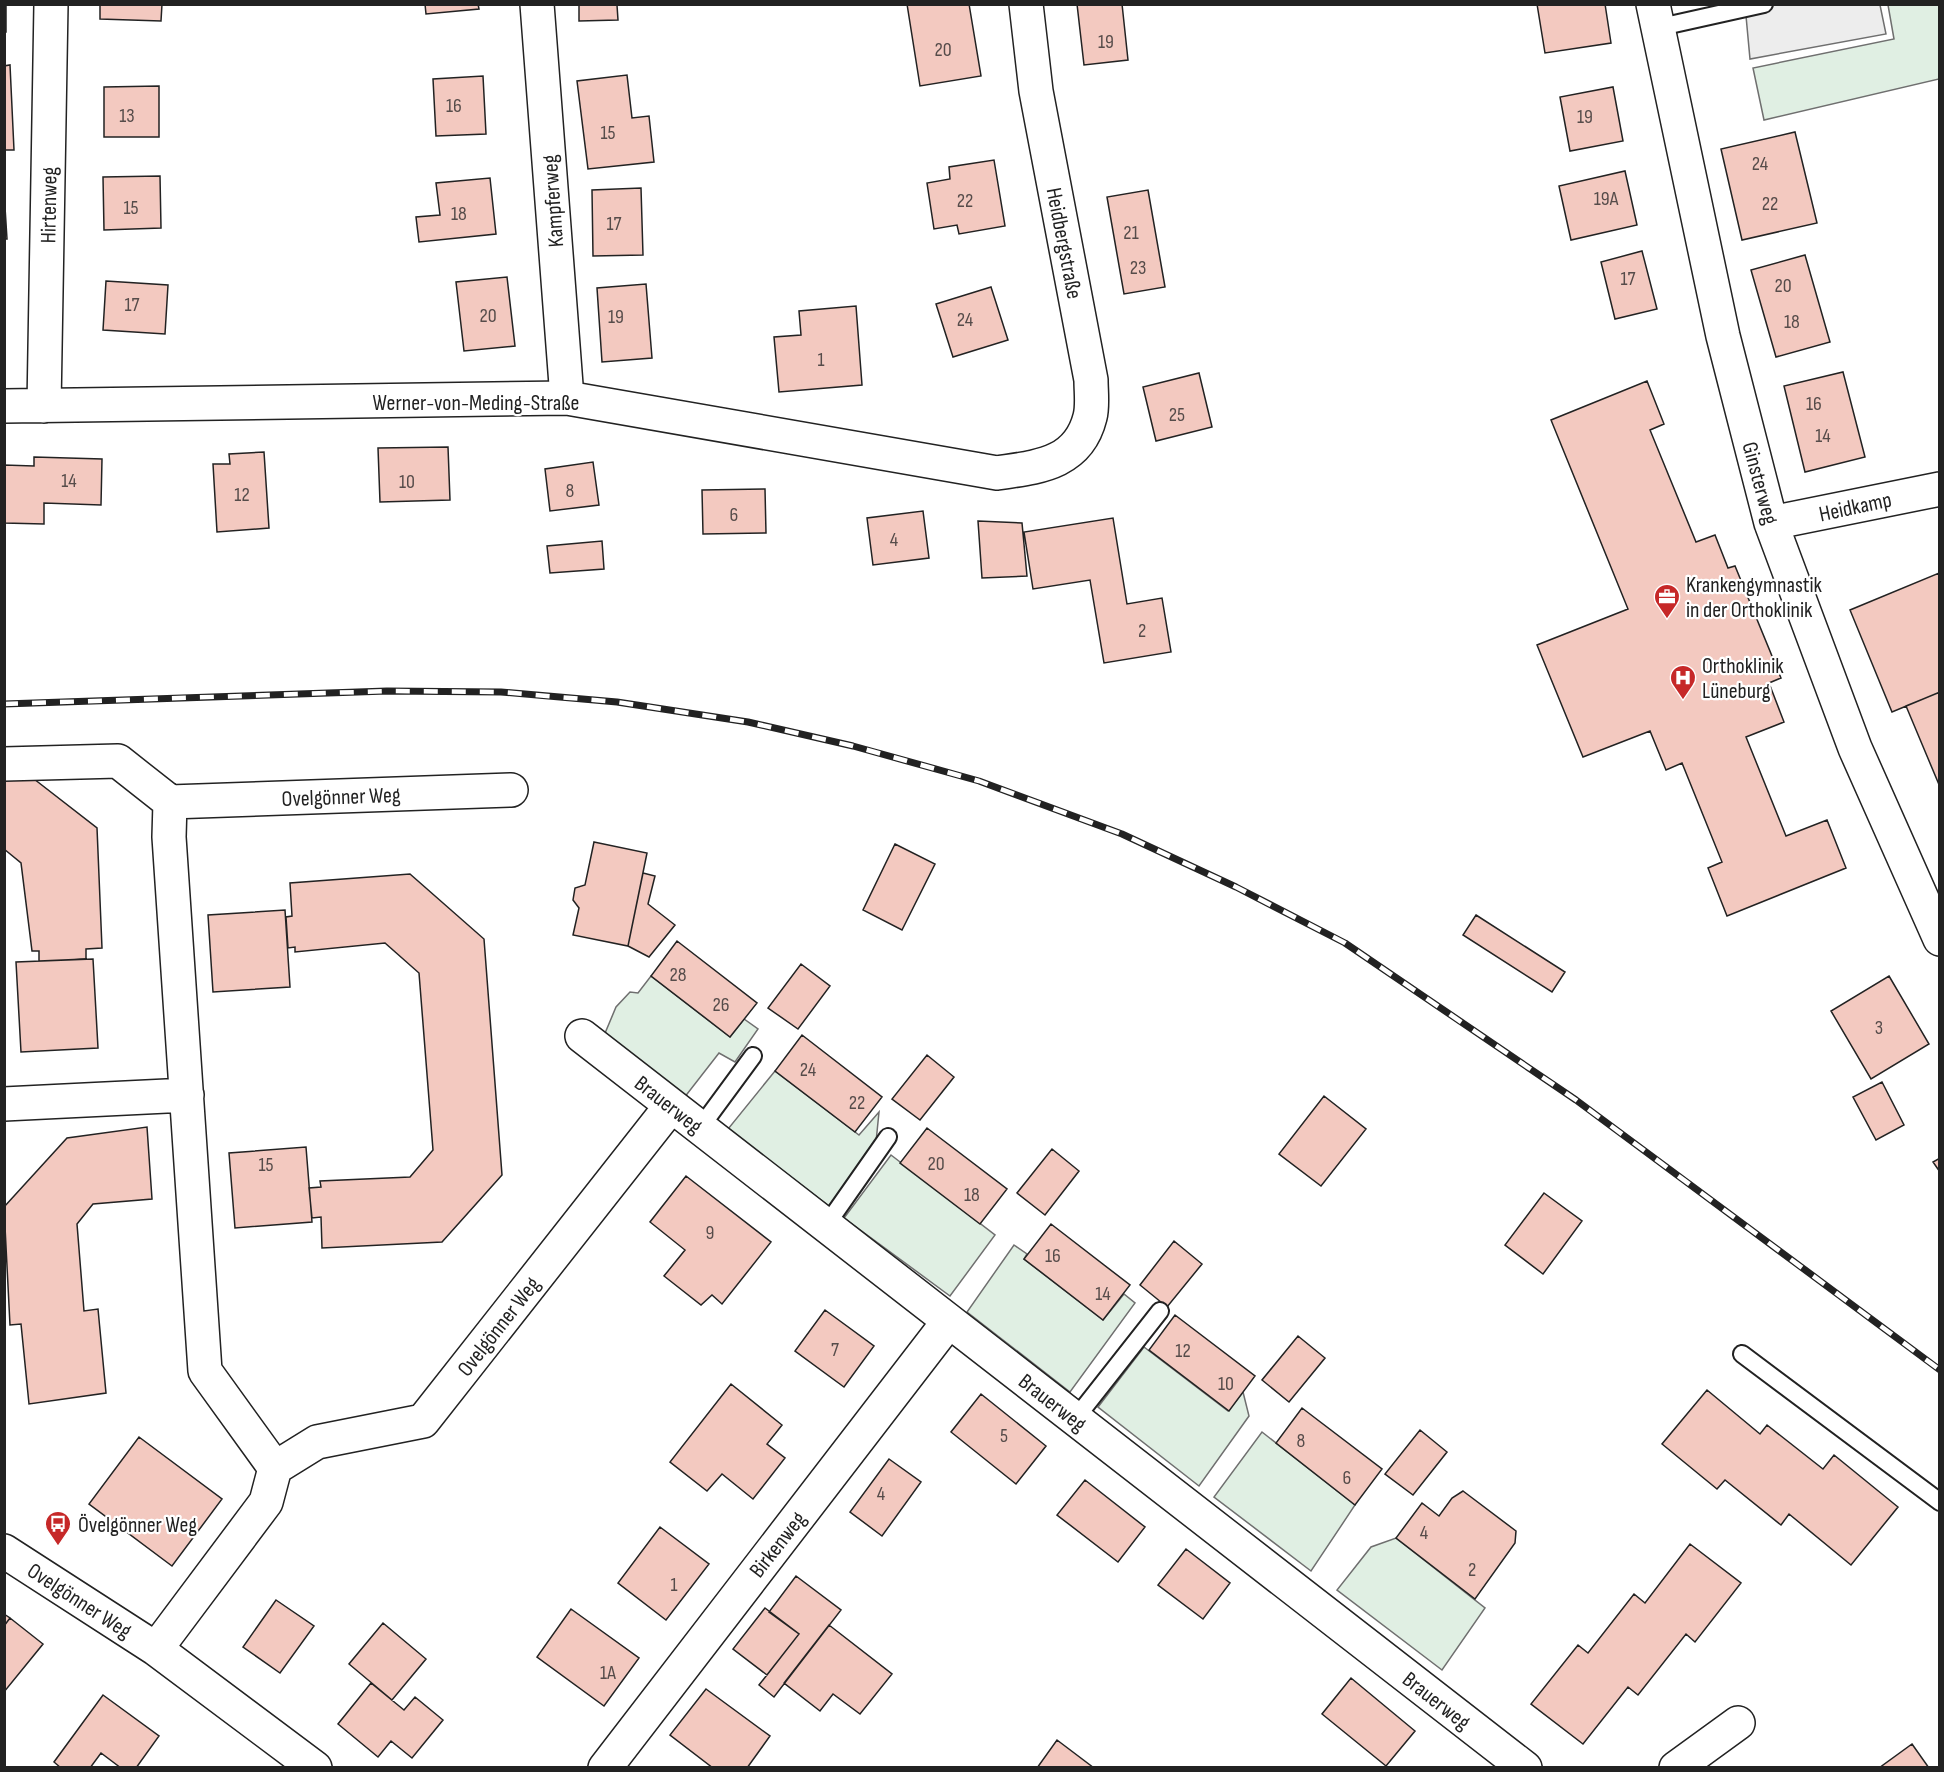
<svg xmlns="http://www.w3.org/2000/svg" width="1944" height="1772" font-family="'Sofia Sans Condensed',sans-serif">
  <rect width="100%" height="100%" fill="#fff"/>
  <!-- green -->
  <path fill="#e0efe3" stroke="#6f6f6f" stroke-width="1.5" d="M1888 5H1939V79L1764 120 1753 68 1894 39Z
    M651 976 730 1037 744 1019 758 1029 735 1062 719 1053 684 1098 603 1038 616 1007 630 992 638 993Z
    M775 1071 859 1135 879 1112 876 1142 829 1206 728 1129Z
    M891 1155 995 1235 950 1296 844 1218Z
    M1014 1245 1027 1254 1024 1259 1103 1320 1124 1294 1135 1303 1070 1392 967 1312Z
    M1144 1347 1228 1411 1243 1392 1249 1416 1199 1486 1098 1407Z
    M1262 1432 1355 1505 1311 1571 1214 1497Z
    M1396 1538 1485 1608 1442 1670 1337 1590 1371 1547Z"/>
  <!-- parking -->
  <path fill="#ededed" stroke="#6f6f6f" stroke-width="1.5" d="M1745 5H1880L1886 34 1750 59Z"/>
  <!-- building -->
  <path fill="#f3c9c0" stroke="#222" stroke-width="1.5" d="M4 4H6V32H4Z
    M100 4H162L161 21 100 19Z
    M425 4H478L479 9 426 14Z
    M579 4H621L617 5 618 20 579 21Z
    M907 4H969L981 76 920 86Z
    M1077 4H1122L1128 60 1084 65Z
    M1537 4H1605L1611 43 1545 53Z
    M10 65 14 150H4V66Z
    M627 75 632 118 649 116 654 162 588 169 577 81Z
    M483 76 486 134 436 136 433 79Z
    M159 86V137H104V87Z
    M1613 87 1623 141 1570 151 1560 97Z
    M1795 132 1817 223 1742 240 1721 149Z
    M994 160 1005 226 959 234 957 225 934 229 927 183 950 179 949 167Z
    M1625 171 1637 225 1571 240 1559 186Z
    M160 176 161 228 104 230 103 177Z
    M490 178 496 234 419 242 416 217 440 215 436 183Z
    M641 188 643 255 593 256 592 190Z
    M1148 190 1165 287 1124 294 1107 197Z
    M4 191 7 239H4Z
    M1642 251 1657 309 1615 319 1601 262Z
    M1805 255 1830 342 1776 357 1751 270Z
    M507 277 515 346 464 351 456 282Z
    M106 281 168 285 165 334 103 330Z
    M646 284 652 358 602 362 597 288Z
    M991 287 1008 340 953 357 936 304Z
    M856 306 862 385 779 392 774 337 801 335 799 311Z
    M1843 372 1865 457 1805 472 1784 386Z
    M1199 373 1212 427 1156 441 1143 387Z
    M1647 381 1664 424 1650 430 1696 542 1715 535 1728 568 1735 566 1781 678 1769 683 1784 722 1746 737 1786 836 1827 820 1846 868 1727 916 1708 868 1722 862 1682 763 1666 770 1650 731 1583 757 1537 645 1628 609 1551 420Z
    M448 447 450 500 380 502 378 448Z
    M264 452 269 528 217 532 213 464H230L229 454Z
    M34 457 102 459 101 505 44 503V524L4 523V465L34 466Z
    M593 462 599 505 550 511 545 469Z
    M765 489 766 533 703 534 702 490Z
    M923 511 929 558 873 565 867 518Z
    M1113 518 1127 604 1162 598 1171 652 1104 663 1090 580 1033 589 1024 532Z
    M978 521 1022 523 1027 576 982 578Z
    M602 541 604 569 550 573 547 546Z
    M1939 573 1940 692 1892 712 1850 610Z
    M1940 692V787L1906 706Z
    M25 772 97 828 102 948 86 949V959L39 961V951H32L21 863 4 849V773Z
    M594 842 647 853 628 946 573 935 579 908 573 900 575 888 585 885Z
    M895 844 935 864 902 930 863 910Z
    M643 873 655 876 648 904 675 925 649 957 628 946Z
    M410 874 484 939 502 1175 442 1242 322 1248 321 1217 312 1218 309 1188 321 1187 320 1181 410 1177 433 1150 419 973 385 943 295 952V947L288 948 286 917 292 916 290 883Z
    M285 910 290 987 213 992 208 915Z
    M1476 915 1565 972 1552 992 1463 935Z
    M677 941 757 1003 730 1037 651 976Z
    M93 959 98 1048 21 1052 16 962Z
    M801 964 830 986 798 1029 768 1008Z
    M1889 976 1929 1044 1871 1079 1831 1011Z
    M802 1035 882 1097 855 1132 775 1071Z
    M927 1055 954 1077 920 1120 892 1099Z
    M1882 1082 1904 1125 1876 1140 1853 1097Z
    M1324 1096 1366 1129 1321 1186 1279 1154Z
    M147 1127 152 1199 93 1204 77 1224 84 1311 98 1309 106 1393 29 1404 21 1324 10 1325 4 1207 67 1138Z
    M927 1128 1007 1189 980 1224 900 1163Z
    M306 1147 312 1222 235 1228 229 1153Z
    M1052 1149 1079 1171 1045 1215 1017 1193Z
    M1940 1158V1172L1933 1162Z
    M686 1176 771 1242 722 1304 712 1295 701 1305 664 1276 685 1250 650 1222Z
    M1544 1193 1582 1221 1543 1274 1505 1245Z
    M1051 1224 1130 1285 1103 1320 1024 1259Z
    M1174 1241 1202 1264 1167 1307 1140 1285Z
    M825 1310 874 1346 844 1387 795 1351Z
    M1175 1315 1255 1376 1229 1411 1149 1350Z
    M1298 1336 1325 1358 1289 1402 1262 1380Z
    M731 1384 782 1425 767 1444 785 1458 753 1499 722 1474 707 1491 670 1462Z
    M1707 1390 1760 1434 1767 1425 1823 1469 1834 1455 1898 1507 1851 1565 1789 1514 1781 1525 1725 1480 1717 1489 1662 1444Z
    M981 1394 1046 1446 1016 1484 951 1432Z
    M1302 1408 1382 1469 1355 1505 1276 1443Z
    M1420 1430 1447 1452 1413 1495 1385 1474Z
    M139 1437 222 1499 172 1566 89 1504Z
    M889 1459 921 1482 882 1536 850 1512Z
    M1085 1480 1145 1527 1118 1562 1057 1515Z
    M1463 1491 1516 1531 1515 1543 1475 1599 1396 1538 1422 1503 1439 1516 1452 1498Z
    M660 1527 709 1564 666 1620 618 1583Z
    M1690 1544 1741 1583 1695 1642 1686 1634 1638 1695 1628 1687 1583 1744 1531 1704 1578 1645 1588 1653 1634 1594 1645 1603Z
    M1186 1549 1230 1583 1203 1619 1158 1585Z
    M796 1576 841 1610 774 1697 759 1685 799 1634 769 1612Z
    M276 1600 314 1626 280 1673 243 1647Z
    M765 1608 799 1634 767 1675 733 1649Z
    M571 1609 639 1658 604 1706 537 1657Z
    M4 1614 10 1618 4 1626Z
    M10 1618 43 1644 4 1692V1626Z
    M383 1623 426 1659 392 1700 349 1664Z
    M829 1625 892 1674 860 1714 833 1694 820 1711 784 1683Z
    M1351 1678 1415 1731 1386 1766 1322 1714Z
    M371 1683 404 1710 415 1697 443 1720 412 1758 391 1741 378 1757 338 1724Z
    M706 1689 770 1736 747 1768H713L670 1735Z
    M103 1695 159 1736 136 1768H121L101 1753 90 1768H61L54 1762Z
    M1057 1740 1094 1768H1037Z
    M1912 1744 1929 1768H1879Z"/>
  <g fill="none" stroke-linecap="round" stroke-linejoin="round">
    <defs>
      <path id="lane" d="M1656 28 1764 4
        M700 1128 753 1056
        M825 1227 888 1137
        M1742 1354 1940 1502
        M1075 1419 1160 1311"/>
      <path id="street" d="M537 4 567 398
        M1653 4 1723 336 1771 523 1855 748 1940 939
        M4 406 567 398 997 473C1036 467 1078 465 1090 417 1093 406 1091 392 1091 380L1036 91 1026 4
        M44 406 51 4
        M1771 523 1940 489
        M4 764 118 761 170 802 169 837 205 1371 275 1468 266 1502 156 1649
        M170 802 511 790
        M582 1036 1525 1768
        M4 1104 187 1095
        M275 1468 317 1442 423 1421 671 1106
        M4 1551 156 1649 315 1768
        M605 1768 949 1321"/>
      <path id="secondary" d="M1676 1768 1738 1723"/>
    </defs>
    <!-- lane casing -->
    <use href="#lane" stroke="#222" stroke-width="20"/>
    <!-- street casing -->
    <use href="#street" stroke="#222" stroke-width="36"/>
    <!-- secondary casing -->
    <use href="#secondary" stroke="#222" stroke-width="36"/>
    <!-- lane -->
    <use href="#lane" stroke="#fff" stroke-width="16"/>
    <!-- street -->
    <use href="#street" stroke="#fff" stroke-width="33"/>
    <!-- secondary -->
    <use href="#secondary" stroke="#fff" stroke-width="33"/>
    <defs>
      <path id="rail" d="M4 704 387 691 501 692 617 702 748 722 853 746 979 781 1122 834 1236 887 1345 943 1576 1100 1940 1370"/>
    </defs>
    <!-- rail casing -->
    <use href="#rail" stroke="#222" stroke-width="7"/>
    <!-- rail -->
    <use href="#rail" stroke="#fff" stroke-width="4.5" stroke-dasharray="14" stroke-linecap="butt"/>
  </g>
  <!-- icons -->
  <defs>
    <symbol id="office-pin" viewBox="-11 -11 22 30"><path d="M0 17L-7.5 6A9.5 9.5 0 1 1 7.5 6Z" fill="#c62828" stroke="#fff"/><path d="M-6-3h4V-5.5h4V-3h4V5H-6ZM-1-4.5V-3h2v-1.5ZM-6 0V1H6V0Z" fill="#fff"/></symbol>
    <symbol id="hospital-pin" viewBox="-11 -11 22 30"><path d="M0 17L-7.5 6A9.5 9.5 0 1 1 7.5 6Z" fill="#c62828" stroke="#fff"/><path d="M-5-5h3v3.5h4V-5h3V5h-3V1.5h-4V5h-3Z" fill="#fff"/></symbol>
    <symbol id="bus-pin" viewBox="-11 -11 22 30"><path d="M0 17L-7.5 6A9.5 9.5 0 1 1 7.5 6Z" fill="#c62828" stroke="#fff"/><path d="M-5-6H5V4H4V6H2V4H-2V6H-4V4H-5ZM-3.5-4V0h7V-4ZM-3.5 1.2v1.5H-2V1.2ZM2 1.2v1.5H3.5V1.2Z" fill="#fff"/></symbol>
  </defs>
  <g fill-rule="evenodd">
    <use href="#office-pin" x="1652" y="582" width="30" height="40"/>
    <use href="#hospital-pin" x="1668" y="663" width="30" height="40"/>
    <use href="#bus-pin" x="43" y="1509" width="30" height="40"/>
  </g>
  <g text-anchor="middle" stroke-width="4.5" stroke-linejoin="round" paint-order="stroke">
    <!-- number labels -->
    <g font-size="20" fill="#564c4a">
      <text x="1106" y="48">19</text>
      <text x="943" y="56">20</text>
      <text x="454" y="112">16</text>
      <text x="127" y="122">13</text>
      <text x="1585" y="123">19</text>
      <text x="608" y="139">15</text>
      <text x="1760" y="170">24</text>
      <text x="1606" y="205">19A</text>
      <text x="965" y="207">22</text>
      <text x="1770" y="210">22</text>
      <text x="131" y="214">15</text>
      <text x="459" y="220">18</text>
      <text x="614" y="230">17</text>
      <text x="1131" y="239">21</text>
      <text x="1138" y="274">23</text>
      <text x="1628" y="285">17</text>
      <text x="1783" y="292">20</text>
      <text x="132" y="311">17</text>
      <text x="488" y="322">20</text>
      <text x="616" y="323">19</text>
      <text x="965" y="326">24</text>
      <text x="1792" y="328">18</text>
      <text x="821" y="366">1</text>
      <text x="1814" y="410">16</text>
      <text x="1177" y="421">25</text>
      <text x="1823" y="442">14</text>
      <text x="69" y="487">14</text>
      <text x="407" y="488">10</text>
      <text x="570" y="497">8</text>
      <text x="242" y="501">12</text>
      <text x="734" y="521">6</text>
      <text x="894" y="546">4</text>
      <text x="1142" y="637">2</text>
      <text x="678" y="981">28</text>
      <text x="721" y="1011">26</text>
      <text x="1879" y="1034">3</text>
      <text x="808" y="1076">24</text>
      <text x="857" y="1109">22</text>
      <text x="936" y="1170">20</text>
      <text x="266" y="1171">15</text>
      <text x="972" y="1201">18</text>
      <text x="710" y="1239">9</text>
      <text x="1053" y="1262">16</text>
      <text x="1103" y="1300">14</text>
      <text x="835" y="1356">7</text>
      <text x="1183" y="1357">12</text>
      <text x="1226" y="1390">10</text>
      <text x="1004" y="1442">5</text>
      <text x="1301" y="1447">8</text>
      <text x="1347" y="1484">6</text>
      <text x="881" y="1500">4</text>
      <text x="1424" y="1539">4</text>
      <text x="1472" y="1576">2</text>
      <text x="674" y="1591">1</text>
      <text x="608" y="1679">1A</text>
    </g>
    <!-- street labels -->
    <g font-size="22" fill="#222" stroke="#fff">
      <text transform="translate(552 201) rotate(-94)" y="8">Kampferweg</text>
      <text transform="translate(48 205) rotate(-89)" y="8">Hirtenweg</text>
      <text transform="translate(1065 243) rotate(79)" y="8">Heidbergstraße</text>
      <text x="476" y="410">Werner-von-Meding-Straße</text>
      <text transform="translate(1761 483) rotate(75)" y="8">Ginsterweg</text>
      <text transform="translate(1855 506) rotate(-12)" y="8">Heidkamp</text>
      <text transform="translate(341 796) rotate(-2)" y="8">Ovelgönner Weg</text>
      <text transform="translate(669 1104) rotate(38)" y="8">Brauerweg</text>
      <text transform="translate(498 1326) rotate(-52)" y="8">Ovelgönner Weg</text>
      <text transform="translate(1053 1402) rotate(38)" y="8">Brauerweg</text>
      <text transform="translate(777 1544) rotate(-52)" y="8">Birkenweg</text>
      <text transform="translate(80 1600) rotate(33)" y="8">Ovelgönner Weg</text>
      <text transform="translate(1437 1700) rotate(38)" y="8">Brauerweg</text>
    </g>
    <!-- poi labels -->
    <g font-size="22" fill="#222" stroke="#fff" text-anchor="start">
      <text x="1686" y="592">Krankengymnastik<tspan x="1686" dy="25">in der Orthoklinik</tspan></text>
      <text x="1702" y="673">Orthoklinik<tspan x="1702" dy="25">Lüneburg</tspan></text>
      <text x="78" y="1532">Övelgönner Weg</text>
    </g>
  </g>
  <!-- border -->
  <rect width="1944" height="1772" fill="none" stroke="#222222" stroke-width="12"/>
</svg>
